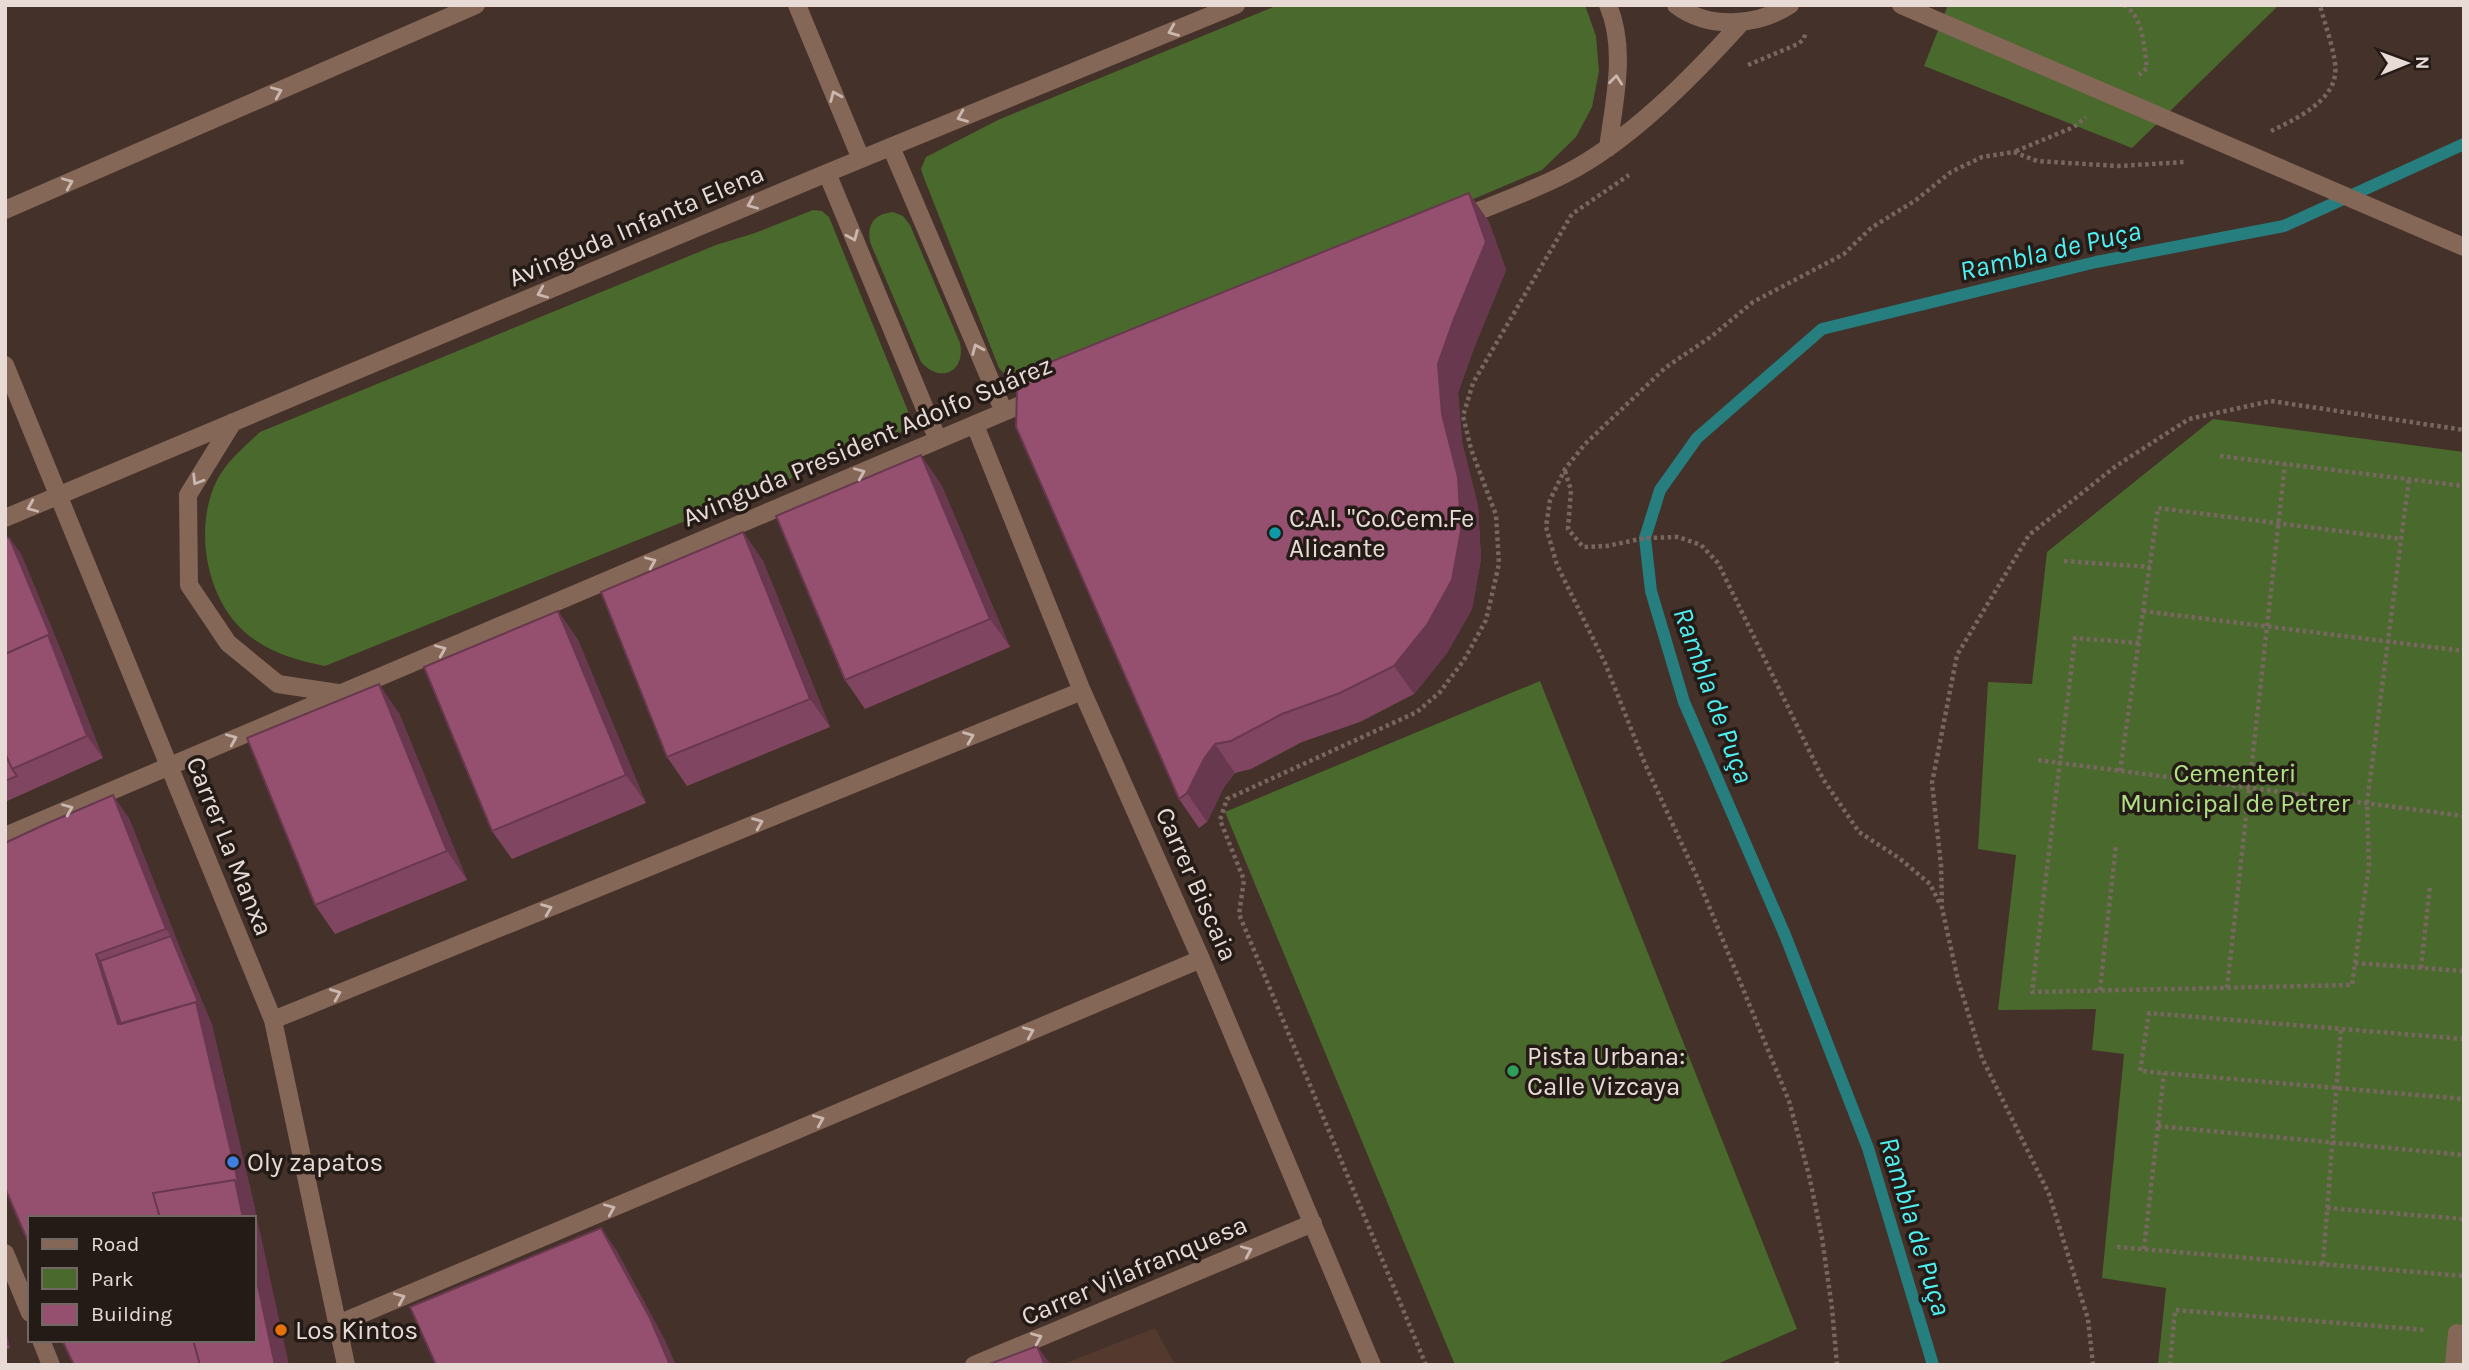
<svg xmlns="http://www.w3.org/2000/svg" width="2469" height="1370" font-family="Karla,sans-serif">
  <rect width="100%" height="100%" fill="#443129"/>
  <!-- built -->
  <path fill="#53392e" d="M1155 1328 1175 1365H1061Z"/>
  <!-- green -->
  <path fill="#4a692c" d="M1278 5H1585L1596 36 1599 71 1592 107 1576 137 1542 170 1032 386 1013 383 999 368 924 178 921 169 926 157 998 120Z
    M1948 5H2279L2132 148 1924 66Z
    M813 210 822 211 829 217 908 411V426L896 436 325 666C300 661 277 655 255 640 207 608 192 530 217 480 227 461 244 447 260 432L716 245 755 233Z
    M893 212 903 216 910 225 960 343C966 372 940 384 921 362L870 242C867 224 874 214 893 212Z
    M2213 419 2464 452V1365H2158L2166 1288 2102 1278 2124 1054 2092 1050 2096 1009 1998 1010 2016 855 1978 849 1988 682 2032 684 2047 552Z
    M1540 681 1797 1329 1715 1365H1455L1225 812Z"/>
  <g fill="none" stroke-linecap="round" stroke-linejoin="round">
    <!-- stream -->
    <path stroke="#267e7f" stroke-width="12" d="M1933 1365 1868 1148 1785 935 1684 702 1651 591 1645 538 1660 490 1697 438 1822 329 2096 262 2284 226 2464 144"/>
    <!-- path -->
    <path stroke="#786760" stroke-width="4.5" stroke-dasharray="3.5 3.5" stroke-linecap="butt" d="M2124 5C2144 17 2144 48 2147 68L2139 75
      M1748 65 1798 44 1804 39 1805 34
      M2271 131C2294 120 2331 103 2335 75 2338 59 2324 22 2320 5
      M2016 151 2074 127 2086 117
      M2220 456 2464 486
      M1565 471 1571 490 1568 529 1583 547 1607 546 1645 538 1678 537 1701 545 1718 563 1823 779 1859 832 1899 858 1930 884 1940 904
      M2064 561 2150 567
      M2143 611 2464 651
      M2139 643 2075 638 2032 992 2352 985 2369 865 2367 803 2409 479
      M2038 760 2464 816
      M2120 771 2158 508 2402 539
      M2355 963 2464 971
      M2421 968 2430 886
      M2227 988 2285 464
      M2100 990 2116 845
      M2464 1039 2149 1013 2140 1071 2464 1099
      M2158 1126 2464 1155
      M2327 1208 2464 1219
      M2117 1247 2464 1276
      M2144 1249 2164 1073
      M2323 1264 2341 1029
      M1426 1365 1239 914 1244 880 1220 820 1227 799 1417 712 1440 692 1464 660 1486 620 1499 564 1496 515 1471 449 1463 416 1473 383 1572 214 1629 175
      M1837 1365 1832 1308 1822 1238 1809 1175 1789 1101 1697 877 1645 764 1605 663 1557 565 1546 527 1550 500 1565 469 1585 444 1665 368 1712 336 1753 302 1844 254 1871 228 1916 200 1951 172 1982 157 2014 152 2037 161 2118 166 2185 162
      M2093 1365 2088 1319 2049 1194 1982 1058 1958 980 1942 908 1941 865 1932 783 1957 655 2029 535 2116 466 2189 419 2271 401 2464 430
      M2170 1365 2175 1310 2427 1330"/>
    <!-- minor -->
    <path stroke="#856758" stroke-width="18" d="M797 5 861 159
      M1608 5C1627 49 1614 102 1608 148
      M1676 5C1709 30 1757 26 1790 5
      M891 147 1004 412
      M827 173 938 440
      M5 210 476 5
      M1461 218C1495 204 1532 191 1565 174 1630 141 1693 76 1741 23
      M5 365 273 1020 346 1365
      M233 422 188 495 189 585 228 643 278 684 338 693
      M975 425 1082 691 1201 959 1372 1365
      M5 518 827 173 1236 5
      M5 836 1039 397
      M273 1020 1082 691
      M5 1253 30 1313
      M338 1324 1201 959
      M41 1340 51 1365
      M974 1365 1313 1223
      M2454 1365 2457 1333"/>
    <!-- minor-bridge -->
    <path stroke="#856758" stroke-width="18" d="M1901 5 2464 247"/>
  </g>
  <!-- wall -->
  <path fill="#804560" d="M1469 193 1489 222 1506 270 1474 348 1458 393 1462 442 1478 506 1481 559 1472 609 1447 653 1414 694 1360 722 1302 742 1251 769 1235 773 1224 787 1207 822 1199 828 1179 799Z
    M941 484 1010 647 865 709 845 680Z
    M743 532 763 561 830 727 687 786 667 757Z
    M5 536 10 539 21 554 64 658 103 758 5 802Z
    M558 611 578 640 646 803 512 859 492 831Z
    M399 713 467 880 335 934 315 905Z
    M129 818 181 951 212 1025 255 1209 254 1218 5 1188Z
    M5 1328 10 1348 5 1350Z"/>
  <!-- shaded-wall -->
  <path fill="#68384e" d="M1469 193 1489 222 1506 270 1474 348 1458 393 1462 442 1478 506 1481 559 1472 609 1447 653 1414 694 1394 666 1442 414 1438 364Z
    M921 455 941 484 1010 647 990 619Z
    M743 532 763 561 830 727 810 699Z
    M10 539 21 554 64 658 103 758 87 736Z
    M558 611 578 640 646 803 626 775Z
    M379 684 399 713 467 880 447 851Z
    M1215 744 1235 773 1224 787 1207 822 1187 793 1204 759Z
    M113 795 129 818 181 951 212 1025 255 1209 289 1365H275L254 1267V1218H243L171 936 166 929Z
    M96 954 111 976 129 1030 118 1024Z
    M601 1228 617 1251 665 1340 676 1365H670Z
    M5 1328 10 1348 5 1342Z
    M1037 1346 1051 1365H1045Z"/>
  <!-- building -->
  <path fill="#955070" stroke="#68384e" stroke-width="2" d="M1469 193 1486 242 1454 319 1438 364 1442 414 1458 477 1461 531 1452 580 1427 625 1394 666 1340 693 1282 714 1231 741 1215 744 1204 759 1187 793 1179 799 1016 427 1017 391 1038 367Z
    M921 455 990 619 845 680 776 516Z
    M743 532 810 699 667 757 601 592Z
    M5 536 10 539 53 642 48 635 5 654Z
    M558 611 626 775 492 831 424 667Z
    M48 635 87 736 12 769 5 753V654Z
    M379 684 447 851 315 905 247 738Z
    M5 753 12 769 17 776 5 781Z
    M113 795 166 929 96 954 118 1024 196 1002 239 1186 235 1180 153 1193 160 1218H30V1246L5 1188V843L48 823Z
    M171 936 201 1009 196 1002 121 1024 100 961Z
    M235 1180 243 1218H160L153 1193Z
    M601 1228 650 1318 670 1365H436L410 1307Z
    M254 1267 275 1365H200L193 1340H254Z
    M62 1340H193L200 1365H74Z
    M1037 1346 1045 1365H987Z"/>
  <!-- one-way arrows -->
  <defs><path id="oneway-chevron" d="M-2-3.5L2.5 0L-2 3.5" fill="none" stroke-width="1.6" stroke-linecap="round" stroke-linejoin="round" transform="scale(1.75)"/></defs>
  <g stroke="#cab8b0">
    <use href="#oneway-chevron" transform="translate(1173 31) rotate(158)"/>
    <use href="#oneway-chevron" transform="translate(1616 80) rotate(-84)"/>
    <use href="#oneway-chevron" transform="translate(277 92) rotate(-23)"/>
    <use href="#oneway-chevron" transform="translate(835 96) rotate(-113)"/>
    <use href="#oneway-chevron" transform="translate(962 117) rotate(158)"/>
    <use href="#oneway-chevron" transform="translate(68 183) rotate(-23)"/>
    <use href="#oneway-chevron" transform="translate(752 204) rotate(157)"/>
    <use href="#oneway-chevron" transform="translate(853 236) rotate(67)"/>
    <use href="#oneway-chevron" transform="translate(542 293) rotate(157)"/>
    <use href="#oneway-chevron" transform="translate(977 349) rotate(-113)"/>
    <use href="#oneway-chevron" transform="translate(860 473) rotate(-23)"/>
    <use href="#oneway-chevron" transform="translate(197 480) rotate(122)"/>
    <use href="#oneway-chevron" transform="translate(32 507) rotate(157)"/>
    <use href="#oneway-chevron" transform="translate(651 562) rotate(-23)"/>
    <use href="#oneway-chevron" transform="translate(441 650) rotate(-23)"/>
    <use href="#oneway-chevron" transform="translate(969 737) rotate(-22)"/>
    <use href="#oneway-chevron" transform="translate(232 739) rotate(-23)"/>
    <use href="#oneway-chevron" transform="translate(68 809) rotate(-23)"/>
    <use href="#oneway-chevron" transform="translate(758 823) rotate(-22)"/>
    <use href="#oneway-chevron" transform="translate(547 909) rotate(-22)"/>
    <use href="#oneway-chevron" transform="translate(336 994) rotate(-22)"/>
    <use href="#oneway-chevron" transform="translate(1029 1032) rotate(-23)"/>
    <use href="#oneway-chevron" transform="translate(819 1120) rotate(-23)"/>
    <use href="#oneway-chevron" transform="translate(610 1209) rotate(-23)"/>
    <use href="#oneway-chevron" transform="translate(1247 1251) rotate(-23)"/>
    <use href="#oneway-chevron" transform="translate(400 1298) rotate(-23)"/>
    <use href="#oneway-chevron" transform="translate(1037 1338) rotate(-23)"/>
  </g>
  <!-- markers -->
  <circle fill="#0f9aa8" stroke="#241b17" stroke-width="2.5" cx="1275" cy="533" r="7"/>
  <circle fill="#2e9e5b" stroke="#241b17" stroke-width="2.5" cx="1513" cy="1071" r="7"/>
  <circle fill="#3f7fe0" stroke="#241b17" stroke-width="2.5" cx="233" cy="1162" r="7"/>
  <circle fill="#e8710a" stroke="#241b17" stroke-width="2.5" cx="281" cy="1330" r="7"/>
  <g text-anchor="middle" stroke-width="7" stroke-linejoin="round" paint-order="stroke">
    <!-- street labels -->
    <g font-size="26" fill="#e8dbd6" stroke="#241b17">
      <text transform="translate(636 225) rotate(-23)" y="9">Avinguda Infanta Elena</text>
      <text transform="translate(867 441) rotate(-23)" y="9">Avinguda President Adolfo Suárez</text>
      <text transform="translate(230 846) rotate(68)" y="9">Carrer La Manxa</text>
      <text transform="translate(1197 884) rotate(66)" y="9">Carrer Biscaia</text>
      <text transform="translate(1134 1270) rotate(-23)" y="9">Carrer Vilafranquesa</text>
    </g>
    <!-- poi labels -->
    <g font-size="26" fill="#e8dbd6" stroke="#241b17" text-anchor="start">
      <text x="1289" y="527">C.A.I. "Co.Cem.Fe<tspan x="1289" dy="30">Alicante</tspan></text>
      <text x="1527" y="1065">Pista Urbana:<tspan x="1527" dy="30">Calle Vizcaya</tspan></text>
      <text x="247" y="1171">Oly zapatos</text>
      <text x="295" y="1339">Los Kintos</text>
    </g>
    <!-- park labels -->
    <g font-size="26" fill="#afe084" stroke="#241b17">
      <text x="2235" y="782">Cementeri<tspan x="2235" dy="30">Municipal de Petrer</tspan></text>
    </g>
    <!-- water labels -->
    <g font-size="28" font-style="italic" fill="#4ff0f2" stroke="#241b17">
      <text transform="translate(2050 250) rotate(-13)" y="10">Rambla de Puça</text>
      <text transform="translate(1714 695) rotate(70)" y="10">Rambla de Puça</text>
      <text transform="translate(1916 1226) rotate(73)" y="10">Rambla de Puça</text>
    </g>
  </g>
  <!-- border -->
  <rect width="2469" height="1370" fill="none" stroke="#e8dbd6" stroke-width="14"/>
  <!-- legend -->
  <rect x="28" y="1216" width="228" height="126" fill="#241b17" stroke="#726863" stroke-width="2"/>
  <rect x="42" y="1239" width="35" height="10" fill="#856758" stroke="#726863" stroke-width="2"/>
  <text x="91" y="1251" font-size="21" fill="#e8dbd6">Road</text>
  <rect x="42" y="1268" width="35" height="21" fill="#4a692c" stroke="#726863" stroke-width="2"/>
  <text x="91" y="1286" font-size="21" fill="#e8dbd6">Park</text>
  <rect x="42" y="1304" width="35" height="21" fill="#955070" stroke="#726863" stroke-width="2"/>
  <text x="91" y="1321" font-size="21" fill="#e8dbd6">Building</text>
  <!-- north arrow -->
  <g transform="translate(2406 63) rotate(89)" stroke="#241b17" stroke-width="5" paint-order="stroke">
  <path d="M0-5L12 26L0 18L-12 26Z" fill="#e8dbd6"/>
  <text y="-10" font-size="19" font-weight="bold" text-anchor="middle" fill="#e8dbd6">N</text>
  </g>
</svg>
